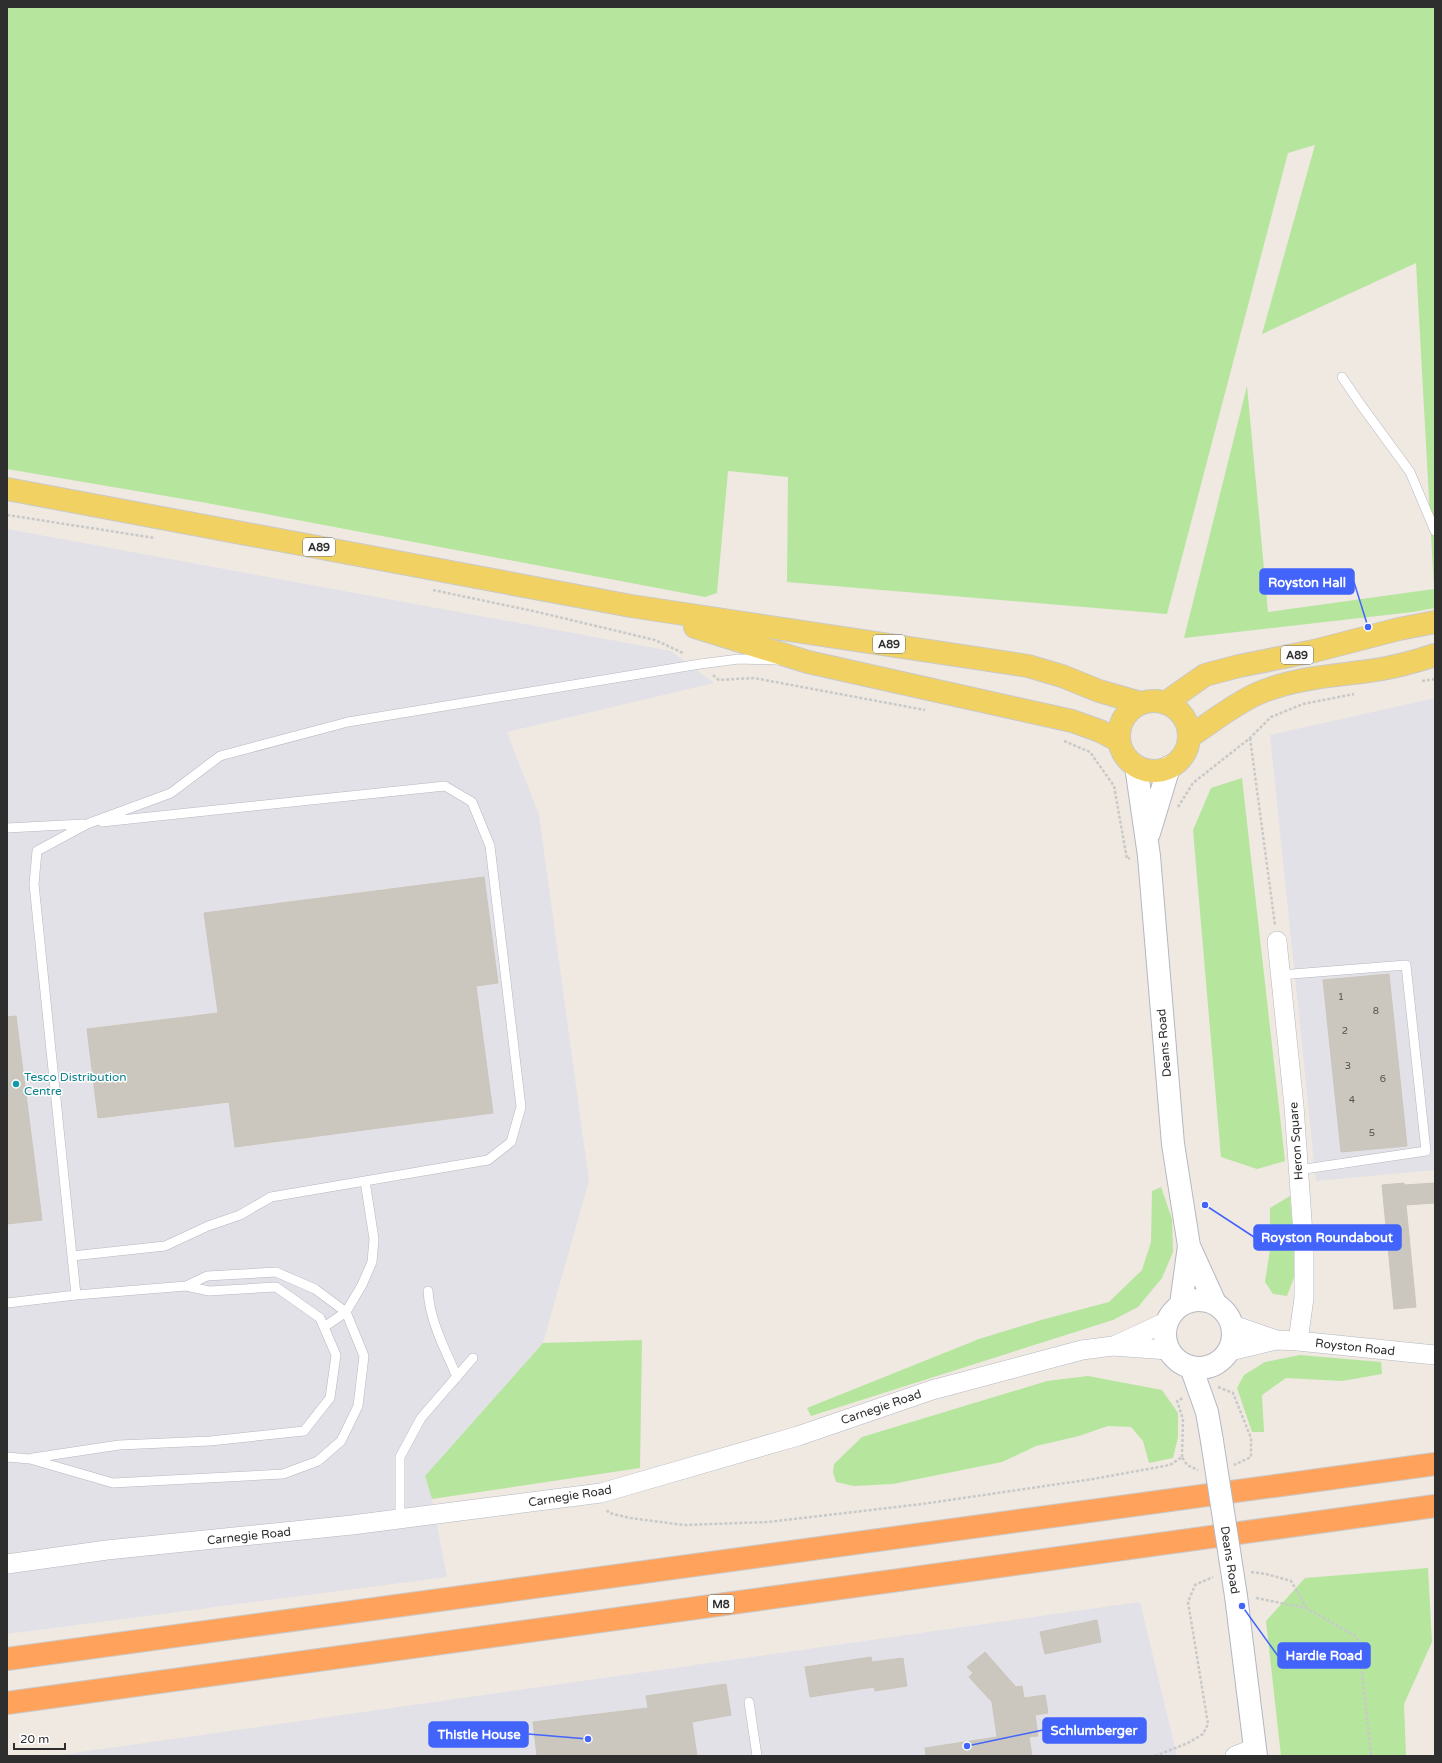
<svg xmlns="http://www.w3.org/2000/svg" width="1442" height="1763" font-family="'Varela Round',sans-serif">
  <rect width="100%" height="100%" fill="#efe9e1"/>
  <!-- industrial -->
  <path fill="#e3e1e8" d="M7 529 671 651 714 683 507 732 539 815 589 1181 543 1343 425 1476 432 1499 447 1577 7 1634Z
    M1435 698V1170L1316 1181 1270 735Z
    M1140 1602 1177 1756H53Z"/>
  <!-- green -->
  <path fill="#b6e59e" d="M7 7H1435V608L1413 612 1184 638 1247 386 1268 612 1434 589 1416 263 1262 334 1315 145 1288 153 1167 614 787 582 788 477 728 471 717 593 705 597 207 503 7 469Z
    M1242 778 1285 1161 1257 1169 1221 1157 1193 830 1211 788Z
    M1161 1187 1172 1219 1173 1252 1162 1278 1138 1307 1113 1320 811 1416 807 1408 979 1339 1041 1320 1109 1302 1142 1270 1151 1242 1152 1191Z
    M1290 1196 1296 1272 1287 1296 1273 1294 1265 1282 1270 1250V1208Z
    M642 1340 640 1468 432 1499 425 1476 543 1343Z
    M1300 1355 1381 1362 1382 1374 1342 1381 1286 1378 1262 1395 1264 1432H1252L1237 1388 1244 1375 1265 1362Z
    M1088 1376 1162 1390 1178 1413V1437L1173 1458 1149 1463 1143 1441 1131 1427 1108 1426 1079 1436 1036 1446 1002 1462 893 1484 854 1486 836 1482 833 1472 834 1464 862 1437 1047 1381Z
    M1428 1568 1432 1642 1404 1704 1406 1756H1281L1266 1621 1305 1578Z"/>
  <!-- building -->
  <path fill="#cbc7bf" stroke="#cbc5ba" d="M484 877 498 983 476 986 493 1113 235 1147 229 1102 98 1118 87 1029 218 1013 204 913Z
    M1389 974 1407 1146 1341 1152 1323 980Z
    M16 1016 42 1220 7 1224V1017Z
    M1404 1183V1185L1435 1183V1203L1406 1205 1416 1307 1394 1309 1382 1185Z
    M1097 1620 1101 1642 1045 1654 1040 1632Z
    M985 1652 1016 1687 1022 1686 1024 1698 1045 1695 1048 1713 1035 1715 1038 1736 1029 1737 1032 1756H926L925 1748 997 1737 992 1702 969 1677 973 1673 967 1667Z
    M871 1657 872 1662 903 1658 907 1686 875 1691 874 1687 810 1697 805 1667Z
    M726 1684 731 1715 692 1722 697 1756H537L533 1722 648 1708 646 1696Z"/>
  <g fill="none" stroke-linecap="round" stroke-linejoin="round">
    <defs>
      <path id="lane" d="M1342 377 1361 405 1410 472 1435 531
        M7 828 83 824
        M1280 975 1406 965 1426 1151 1298 1170
        M72 1256 165 1246 208 1226 240 1215 271 1197 488 1160 511 1142 521 1107 490 846 472 802 445 786 102 822
        M428 1291C430 1322 445 1349 457 1377
        M7 1303 76 1295 34 884 37 851 87 824 171 793 220 756 348 722 700 664 739 659 777 660
        M324 1327 346 1312 362 1285 372 1262 374 1239 365 1181
        M7 1457 30 1459 113 1483 283 1474 318 1461 341 1441 358 1406 364 1356 346 1312 315 1289 276 1272 207 1276 186 1286
        M33 1458 119 1445 210 1441 304 1431 330 1398 336 1355 320 1318 276 1287 209 1291 186 1286 76 1295
        M400 1518V1457L421 1418 473 1358
        M749 1702 757 1756"/>
      <path id="street" d="M1277 941 1294 1106 1304 1249V1298L1298 1341
        M1233 1325 1276 1340
        M1114 1346 1166 1322
        M1230 1351 1276 1340 1298 1341 1435 1355
        M7 1564 107 1550 352 1525 601 1493 798 1436 932 1390 1082 1350 1113 1346 1168 1350
        M1235 1756 1255 1748"/>
      <path id="secondary" d="M1136 766 1149 856 1173 1144 1189 1246 1215 1303
        M1149 833 1169 767
        M1165 1334a34 34 0 1 1 68 0a34 34 0 1 1-68 0Z
        M1181 1304 1189 1246
        M1191 1367 1207 1412 1212 1441
        M1236 1596 1256 1756"/>
      <path id="primary" d="M7 489 631 606 1028 666 1062 676 1099 691 1141 703
        M695 627 808 662 1072 721 1100 731 1119 741
        M1119 736a35 35 0 1 1 70 0a35 35 0 1 1-70 0Z
        M1165 703 1205 675 1239 666 1314 651 1399 629 1435 622
        M1189 737C1211 723 1235 703 1259 693 1294 678 1332 676 1369 671 1392 668 1414 662 1435 655"/>
      <path id="highway" d="M7 1659 1435 1464
        M7 1703 1435 1506"/>
    </defs>
    <!-- lane casing -->
    <use href="#lane" stroke="#b4b7c1" stroke-width="10"/>
    <!-- street casing -->
    <use href="#street" stroke="#b4b7c1" stroke-width="20"/>
    <!-- secondary casing -->
    <use href="#secondary" stroke="#b4b7c1" stroke-width="24"/>
    <!-- primary casing -->
    <use href="#primary" stroke="#c9c9c9" stroke-width="24"/>
    <!-- highway casing -->
    <use href="#highway" stroke="#c9c9c9" stroke-width="24"/>
    <!-- path -->
    <path stroke="#c9c9c9" stroke-width="2.5" stroke-dasharray="3 2" stroke-linecap="butt" d="M7 515 155 538
      M433 590 533 611 655 640 683 653
      M713 675 719 680 754 678 925 710
      M1422 681 1435 679
      M1250 738 1275 925
      M1064 741 1090 752 1114 786 1127 859 1130 858
      M1178 807 1193 783 1250 738 1271 717 1303 704 1354 694
      M1218 1387 1233 1393 1251 1438V1457L1234 1465
      M1182 1457 1183 1419 1177 1401 1183 1398
      M607 1510 609 1513 630 1518 684 1525 768 1522 922 1504 1093 1479 1170 1465 1182 1457 1187 1465 1198 1470
      M1251 1572 1266 1574 1291 1581 1306 1607
      M1256 1598 1306 1608 1355 1636 1359 1642 1371 1756
      M1155 1756 1188 1743 1203 1734 1208 1724 1188 1602 1195 1585 1213 1577"/>
    <!-- lane -->
    <use href="#lane" stroke="#fff" stroke-width="9"/>
    <!-- street -->
    <use href="#street" stroke="#fff" stroke-width="19"/>
    <!-- secondary -->
    <use href="#secondary" stroke="#fff" stroke-width="22"/>
    <!-- primary -->
    <use href="#primary" stroke="#f2d163" stroke-width="22"/>
    <!-- highway -->
    <use href="#highway" stroke="#ffa35c" stroke-width="22"/>
    <defs>
      <path id="secondary-bridge" d="M1212 1441 1236 1596"/>
    </defs>
    <!-- secondary-bridge casing -->
    <use href="#secondary-bridge" stroke="#b4b7c1" stroke-width="24" stroke-linecap="butt"/>
    <!-- secondary-bridge -->
    <use href="#secondary-bridge" stroke="#fff" stroke-width="22"/>
  </g>
  <!-- markers -->
  <circle fill="#0f9aa8" stroke="#fff" stroke-width="1.5" cx="16" cy="1084" r="4"/>
  <g text-anchor="middle" stroke-width="3" stroke-linejoin="round" paint-order="stroke">
    <!-- number labels -->
    <g font-size="10" fill="#555452">
      <text x="1341" y="1000">1</text>
      <text x="1376" y="1014">8</text>
      <text x="1345" y="1034">2</text>
      <text x="1348" y="1069">3</text>
      <text x="1383" y="1082">6</text>
      <text x="1352" y="1103">4</text>
      <text x="1372" y="1136">5</text>
    </g>
    <!-- shield labels -->
    <g fill="#fff" stroke="#6d6d6d" stroke-width="1">
      <rect x="303" y="538" width="32" height="18" rx="3"/>
      <rect x="873" y="635" width="32" height="18" rx="3"/>
      <rect x="1281" y="646" width="32" height="18" rx="3"/>
      <rect x="708" y="1595" width="26" height="18" rx="3"/>
    </g>
    <g font-size="11" font-weight="bold" fill="#2e2e2e">
      <text x="319" y="551">A89</text>
      <text x="889" y="648">A89</text>
      <text x="1297" y="659">A89</text>
      <text x="721" y="1608">M8</text>
    </g>
    <!-- street labels -->
    <g font-size="12" fill="#2e2e2e" stroke="#fff">
      <text transform="translate(1164 1043) rotate(-95)" y="4">Deans Road</text>
      <text transform="translate(1296 1141) rotate(-94)" y="4">Heron Square</text>
      <text transform="translate(1355 1347) rotate(6)" y="4">Royston Road</text>
      <text transform="translate(881 1407) rotate(-19)" y="4">Carnegie Road</text>
      <text transform="translate(570 1496) rotate(-9)" y="4">Carnegie Road</text>
      <text transform="translate(249 1536) rotate(-6)" y="4">Carnegie Road</text>
      <text transform="translate(1230 1560) rotate(81)" y="4">Deans Road</text>
    </g>
    <!-- culture labels -->
    <g font-size="12" fill="#0d838f" stroke="#fff" text-anchor="start">
      <text x="24" y="1081">Tesco Distribution<tspan x="24" dy="14">Centre</tspan></text>
    </g>
  </g>
  <!-- callouts -->
  <path fill="none" stroke="#4264fb" stroke-width="1.5" d="M1368 627L1354 582M1205 1205L1254 1237M1242 1606L1278 1656M967 1746L1043 1730M588 1739L528 1734"/>
  <g fill="#4264fb" stroke="#fff" stroke-width="1.5">
    <circle cx="1368" cy="627" r="4"/>
    <circle cx="1205" cy="1205" r="4"/>
    <circle cx="1242" cy="1606" r="4"/>
    <circle cx="967" cy="1746" r="4"/>
    <circle cx="588" cy="1739" r="4"/>
  </g>
  <g fill="#4264fb" stroke="#4264fb" stroke-width="1.5">
    <rect x="1260" y="569" width="94" height="25" rx="4"/>
    <rect x="1254" y="1225" width="147" height="25" rx="4"/>
    <rect x="1278" y="1643" width="92" height="25" rx="4"/>
    <rect x="1043" y="1718" width="103" height="25" rx="4"/>
    <rect x="429" y="1722" width="99" height="25" rx="4"/>
  </g>
  <g font-size="13" text-anchor="middle" font-weight="bold" fill="#fff">
    <text x="1307" y="587">Royston Hall</text>
    <text x="1327" y="1242">Royston Roundabout</text>
    <text x="1324" y="1660">Hardie Road</text>
    <text x="1094" y="1735">Schlumberger</text>
    <text x="479" y="1739">Thistle House</text>
  </g>
  <!-- border -->
  <rect width="1442" height="1763" fill="none" stroke="#2e2e2e" stroke-width="16"/>
  <!-- scale -->
  <path d="M14 1743v6h51v-6" fill="none" stroke="#2e2e2e" stroke-width="2"/>
  <text x="20" y="1743" font-size="12" fill="#2e2e2e" stroke="#ffffff" stroke-width="3" paint-order="stroke">20 m</text>
</svg>
